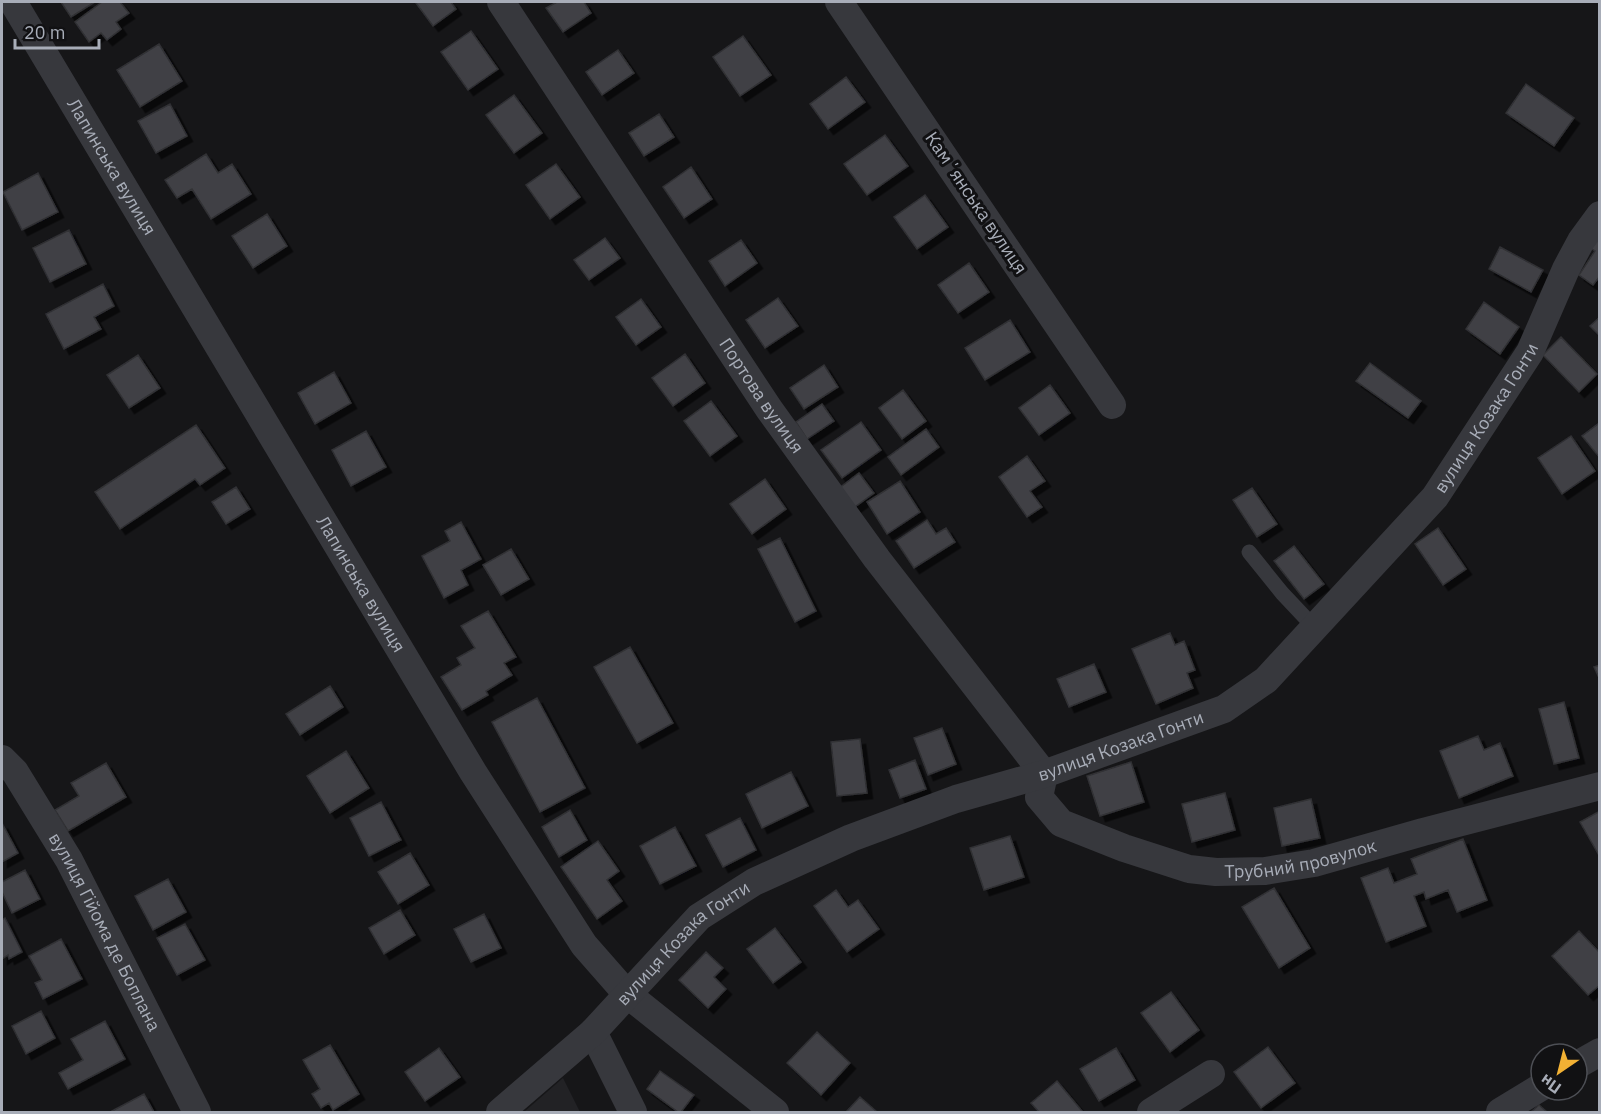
<svg xmlns="http://www.w3.org/2000/svg" width="1601" height="1114" font-family="'IBM Plex Sans',sans-serif">
  <defs>
    <filter id="shadow"><feDropShadow dx="5.5" dy="5.5" stdDeviation="0" flood-color="#0009"/></filter>
  </defs>
  <rect width="100%" height="100%" fill="#161618"/>
  <!-- built -->
  <path fill="#222225" d="M563 1078 580 1112H524Z"/>
  <!-- building -->
  <path fill="#404145" stroke="#303034" stroke-width="1.5" filter="url(#shadow)" d="M61 2H95L71 17Z
    M102 2H120L129 13 116 22 121 29 107 40 101 33 89 42 75 22Z
    M417 2H451L456 9 433 26 416 3Z
    M557 2H584L591 13 563 32 546 8Z
    M471 31 498 69 468 90 441 52Z
    M743 36 771 75 740 96 713 57Z
    M159 44 182 81 140 107 117 70Z
    M618 50 634 73 602 95 586 72Z
    M846 77 865 102 828 129 810 104Z
    M1526 84 1574 118 1554 146 1506 113Z
    M514 95 542 133 514 153 486 115Z
    M170 104 187 136 156 153 138 121Z
    M659 114 674 137 644 156 629 133Z
    M885 135 908 166 867 195 844 164Z
    M206 154 218 173 232 164 251 194 211 219 192 189 177 198 165 180Z
    M556 164 580 197 550 219 526 185Z
    M691 167 712 199 684 218 663 187Z
    M38 173 58 212 22 230 3 192Z
    M925 195 948 227 917 249 894 217Z
    M267 214 287 246 253 268 232 236Z
    M69 230 86 264 50 282 33 248Z
    M1600 232V276L1593 285 1579 275 1595 251 1589 247Z
    M605 238 620 258 589 280 574 260Z
    M741 240 757 263 725 286 709 261Z
    M1500 247 1543 270 1531 292 1489 269Z
    M969 263 989 292 958 313 938 285Z
    M103 284 114 306 94 317 101 329 64 349 46 314Z
    M778 298 798 326 765 348 746 320Z
    M641 299 661 327 636 345 616 317Z
    M1484 302 1519 327 1500 354 1466 329Z
    M1600 317V336L1590 326Z
    M1010 320 1030 352 985 380 965 348Z
    M1561 337 1597 374 1579 392 1543 355Z
    M685 354 705 383 673 406 652 378Z
    M138 355 160 388 129 408 107 375Z
    M1370 363 1421 401 1408 418 1356 381Z
    M824 365 838 387 804 409 790 388Z
    M334 372 351 403 315 424 298 393Z
    M1050 385 1070 413 1039 435 1019 408Z
    M903 390 926 421 902 439 879 408Z
    M711 401 737 436 710 456 684 421Z
    M822 404 834 421 807 439 796 422Z
    M861 422 881 450 842 478 821 450Z
    M1598 424 1600 425V458L1582 436Z
    M196 425 225 468 200 485 195 479 120 529 95 492Z
    M926 429 939 447 901 475 888 457Z
    M366 431 386 467 351 486 332 450Z
    M1571 436 1595 471 1562 494 1538 458Z
    M1027 456 1045 481 1030 491 1042 507 1027 517 999 477Z
    M859 473 874 493 852 509 838 489Z
    M765 479 786 509 752 534 730 504Z
    M900 481 920 512 887 534 867 502Z
    M236 487 250 509 226 524 212 502Z
    M1252 488 1277 524 1257 537 1233 500Z
    M927 520 936 534 946 528 955 542 914 568 896 541Z
    M461 522 481 559 461 570 468 585 444 598 422 556 450 541 445 531Z
    M1438 528 1466 569 1443 585 1415 544Z
    M780 538 816 611 795 622 758 549Z
    M1294 546 1324 584 1304 599 1274 561Z
    M511 549 529 579 501 595 483 565Z
    M488 611 516 657 504 663 512 675 486 691 488 695 462 710 441 677 461 665 457 658 475 648 461 626Z
    M1170 633 1175 645 1184 641 1195 670 1187 673 1193 688 1156 704 1132 649Z
    M630 647 673 723 637 743 594 667Z
    M1094 664 1106 692 1069 707 1057 679Z
    M1600 665V680L1594 667Z
    M330 686 343 707 300 735 286 714Z
    M537 698 585 788 540 812 492 722Z
    M1564 702 1579 758 1554 764 1539 709Z
    M942 728 956 764 928 775 914 738Z
    M1478 736 1484 750 1500 743 1513 776 1459 798 1440 751Z
    M860 739 867 793 837 796 831 742Z
    M346 751 369 788 330 813 307 776Z
    M915 760 926 789 900 798 889 770Z
    M1131 762 1144 802 1100 816 1087 776Z
    M106 763 126 797 68 831 55 810 79 796 71 783Z
    M791 772 808 806 762 828 746 794Z
    M1225 793 1235 830 1192 842 1182 804Z
    M1311 799 1320 838 1282 846 1274 808Z
    M381 802 401 840 369 856 350 818Z
    M570 810 587 840 559 857 542 827Z
    M1600 811V857L1580 822Z
    M740 818 756 850 723 867 706 835Z
    M2 823 18 853 2 862Z
    M675 827 696 866 660 884 640 846Z
    M1010 836 1024 877 984 890 970 848Z
    M1463 839 1487 900 1457 912 1448 890 1426 899 1424 892 1414 896 1426 926 1386 942 1361 878 1388 868 1394 883 1417 874 1411 859Z
    M598 841 619 871 607 880 622 901 597 919 561 867Z
    M410 853 429 885 398 904 378 872Z
    M25 870 40 899 12 913 2 892V882Z
    M168 879 186 912 153 930 135 896Z
    M1274 888 1310 948 1279 968 1242 907Z
    M836 890 848 907 858 900 879 929 847 952 814 906Z
    M400 910 415 935 384 954 369 928Z
    M484 914 501 948 471 962 454 929Z
    M5 918 22 952 9 959 8 955 2 959V920Z
    M185 924 205 960 177 975 157 938Z
    M775 928 801 962 773 983 747 949Z
    M1579 931 1600 953V985L1588 995 1552 956Z
    M61 939 82 979 43 999 35 983 42 980 29 956Z
    M706 952 723 968 714 977 726 989 708 1008 679 980Z
    M1171 992 1199 1030 1170 1052 1141 1013Z
    M41 1011 55 1038 26 1054 12 1026Z
    M105 1021 125 1059 68 1089 59 1073 83 1060 71 1039Z
    M817 1032 850 1063 821 1095 787 1063Z
    M330 1045 359 1094 333 1110 329 1103 321 1108 312 1094 320 1089 303 1060Z
    M1268 1047 1295 1083 1261 1108 1234 1072Z
    M439 1048 460 1077 425 1101 405 1072Z
    M1116 1048 1135 1080 1099 1101 1080 1069Z
    M660 1071 694 1095 681 1112H678L647 1089Z
    M1057 1081 1082 1111 1080 1112H1039L1031 1103Z
    M144 1094 154 1112H113L112 1111Z
    M860 1097 877 1112H846Z
    M1539 1105 1547 1112H1531Z"/>
  <g fill="none" stroke-linecap="round" stroke-linejoin="round">
    <!-- lane -->
    <path stroke="#37383d" stroke-width="15" d="M1249 552 1282 593 1314 627"/>
    <!-- street -->
    <g stroke="#37383d" stroke-width="28">
      <path id="s1" d="M13 2 473 772 584 945 627 994 775 1112"/>
      <path id="s2" d="M501 2 769 409 877 559 1044 774 1039 797 1061 823 1124 848 1189 869 1216 872 1265 871 1314 863 1423 832 1600 786"/>
      <path d="M839 2 1112 405"/>
      <path id="s3" d="M2 759 15 772 69 860 197 1112"/>
      <path d="M593 1032 633 1112"/>
      <path d="M1577 1065 1600 1052"/>
      <path id="s4" d="M500 1112 593 1032 699 917 754 882 851 838 956 799 1044 774 1224 709 1266 680 1435 497 1530 352 1566 269 1581 241 1600 215"/>
      <path d="M1151 1112 1211 1074"/>
      <path d="M1500 1112 1541 1087"/>
    </g>
  </g>
  <g text-anchor="middle" stroke-width="6" stroke-linejoin="round" paint-order="stroke">
    <!-- street labels -->
    <g font-size="18" fill="#a8adb8" stroke="#111113">
      <text dy="6" stroke="none"><textPath href="#s1" startOffset="192">Лапинська вулиця</textPath></text>
      <text transform="translate(976 203) rotate(56)" y="6">Камʼянська вулиця</text>
      <text dy="6" stroke="none"><textPath href="#s2" startOffset="472">Портова вулиця</textPath></text>
      <text dy="6" stroke="none"><textPath href="#s4" startOffset="1240">вулиця Козака Гонти</textPath></text>
      <text dy="6" stroke="none"><textPath href="#s1" startOffset="678">Лапинська вулиця</textPath></text>
      <text dy="6" stroke="none"><textPath href="#s4" startOffset="736">вулиця Козака Гонти</textPath></text>
      <text dy="6" stroke="none"><textPath href="#s2" startOffset="1251">Трубний провулок</textPath></text>
      <text dy="6" stroke="none"><textPath href="#s3" startOffset="202">вулиця Гійома де Боплана</textPath></text>
      <text dy="6" stroke="none"><textPath href="#s4" startOffset="250">вулиця Козака Гонти</textPath></text>
    </g>
  </g>
  <!-- border -->
  <rect width="1601" height="1114" fill="none" stroke="#a8adb8" stroke-width="6"/>
  <!-- north arrow -->
  <g transform="translate(1559 1072) rotate(215)"><circle r="28" fill="#111113" stroke="#4d4f55" stroke-width="1.5"/>
  <path d="M0-4.5L10 22L0 15L-10 22Z" fill="#f2b134"/>
  <text y="-9" font-size="16" font-weight="bold" text-anchor="middle" fill="#a8adb8">Пн</text>
  </g>
  <!-- scale -->
  <path d="M15 39v9h84v-9" fill="none" stroke="#a8adb8" stroke-width="3"/>
  <text x="24" y="39" font-size="18" fill="#a8adb8" stroke="#111113" stroke-width="4.5" paint-order="stroke">20 m</text>
</svg>
